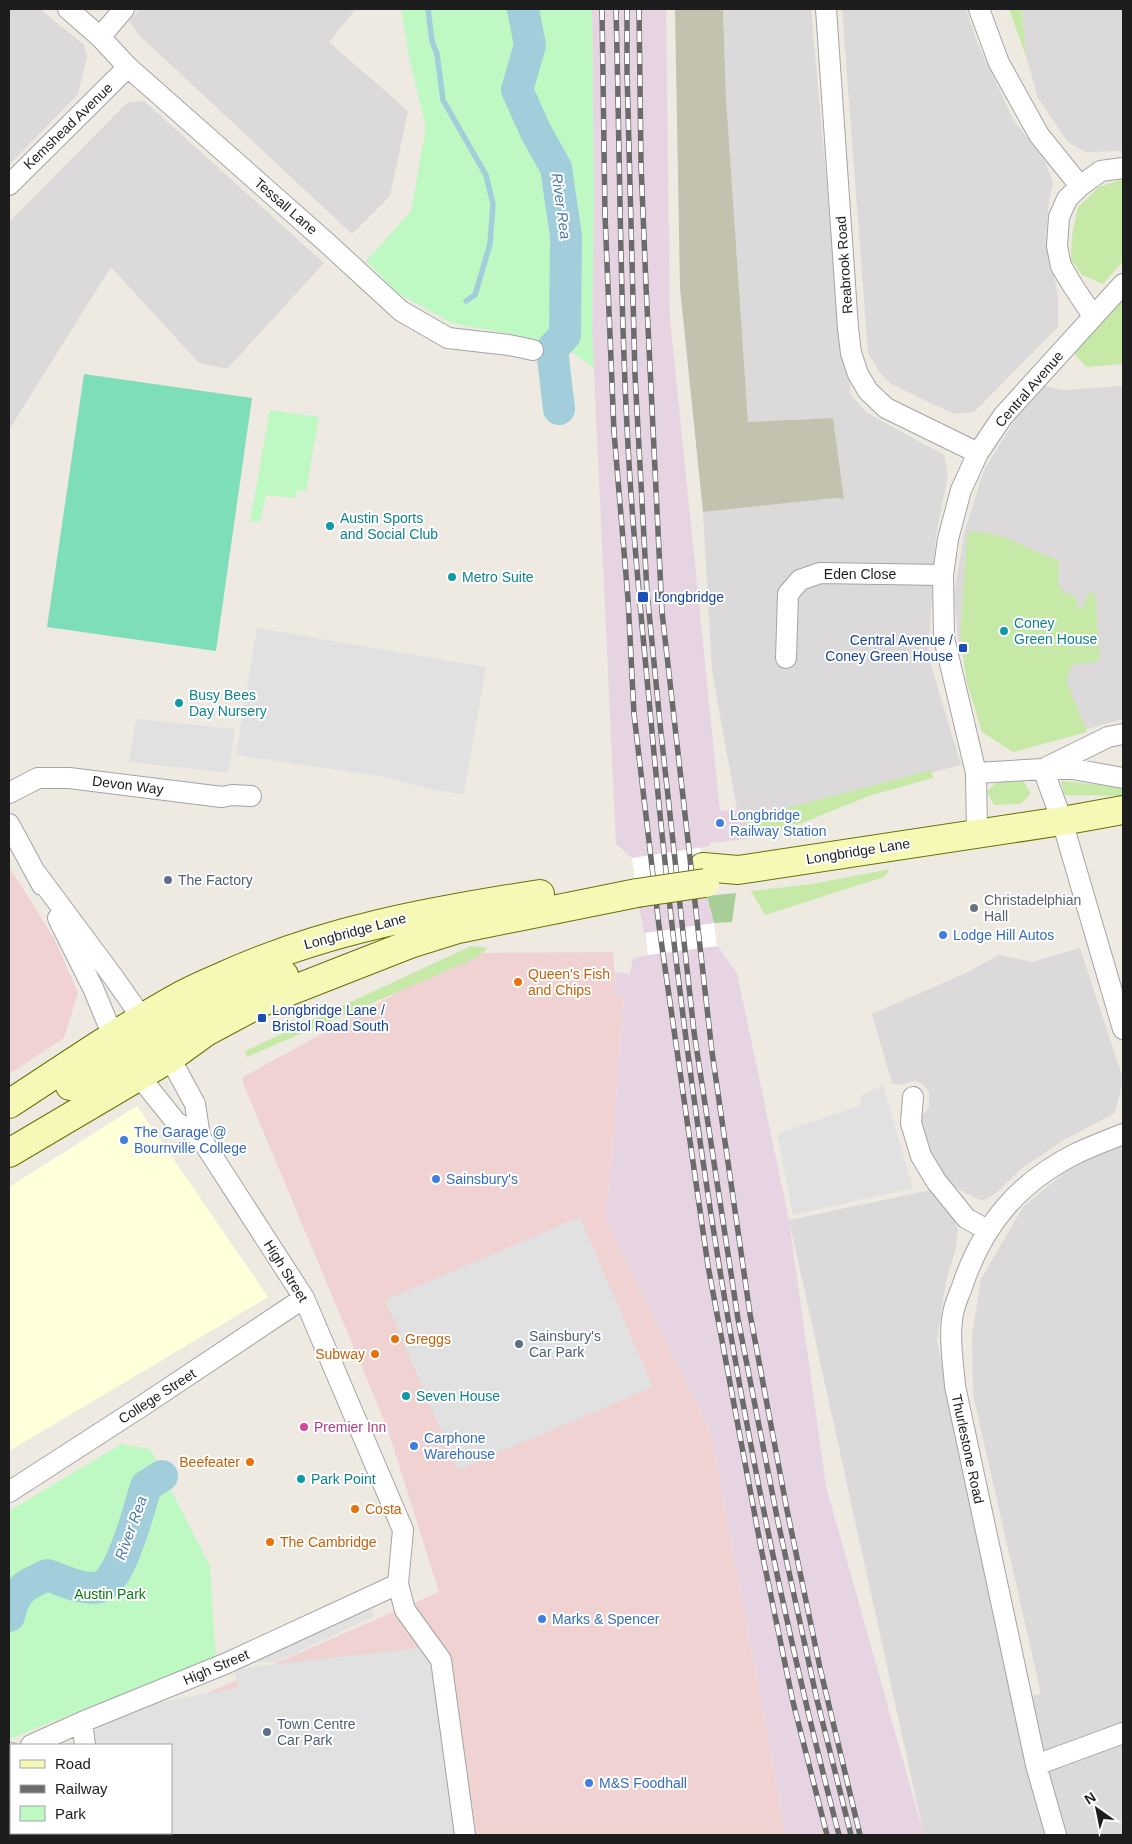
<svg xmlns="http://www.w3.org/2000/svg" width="1132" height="1844" font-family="Arial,sans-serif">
  <rect width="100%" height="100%" fill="#eeeae2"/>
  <!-- residential -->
  <path fill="#dbd9d9" d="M9 9H40L84 45 87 57 78 94 9 165Z
    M140 9H356L329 42 408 111 390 196 352 234 139 35 129 21Z
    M723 9H811L832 241 851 395 867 413 944 455 948 476 936 535 928 655 961 765 739 821 712 671 703 512 834 498 844 499 833 418 748 422 726 98Z
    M842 9H966L977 42 1013 119 1044 160 1053 182 1049 201 1046 236 1058 297V327L974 412 954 414 891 384 880 373 868 353Z
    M1022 9H1123V151L1086 152 1068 142 1038 98 1026 56Z
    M144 101 324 263 227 369 199 363 111 267 9 430V222L127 103Z
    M1045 386 1063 390 1123 386V719L1024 747 981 723 958 638 954 594 965 530 984 470 1030 395Z
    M1080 948 1123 1079 1115 1113 1062 1141 1021 1169 996 1193 982 1201 944 1182 936 1170 915 1118 925 1113 929 1107V1092L923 1084 915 1081 899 1085 892 1083 872 1014 968 972 999 955 1032 962Z
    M1118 1145 1123 1146V1835H924L789 1220 931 1190 955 1221 958 1230 956 1248 946 1281 937 1341 1012 1700 1041 1694 973 1395 972 1336 981 1279 1023 1207 1066 1171Z"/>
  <!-- commercial -->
  <path fill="#efd2d1" d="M9 867 54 938 78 993 64 1038 9 1074Z
    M613 952 616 994 624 997 606 1220 711 1433 786 1835H9V1779L11 1778V1833H171V1745H88L439 1592 387 1427 243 1083V1077L470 953Z"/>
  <!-- industrial -->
  <path fill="#e7d4e3" d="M592 9H666L670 318 720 811 744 809 747 839 710 843V846L632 858 616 844 592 329 594 195Z
    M707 896 714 923 717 945 737 973 789 1220 826 1486 924 1835H786L711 1433 606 1220 624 997 616 995 615 972 630 974 633 958 648 955 639 906Z"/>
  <!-- education -->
  <path fill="#ffffda" d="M137 1106 268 1297 9 1451V1187Z"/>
  <!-- construction -->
  <path fill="#c2c2ae" d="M675 9H723L726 98 748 422 833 418 844 499 834 498 703 512 680 288Z"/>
  <!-- grass -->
  <path fill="#c7e9a7" d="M1009 9H1022L1026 56Z
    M1123 179V261L1103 284 1082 275 1071 260 1072 235 1078 207 1099 187Z
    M1123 298V364L1086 367 1073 352Z
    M973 531 999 535 1059 561 1058 583 1066 595 1070 593 1076 598 1078 609 1084 607 1088 593H1095L1100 661 1072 665 1067 676 1068 685 1087 732 1013 752 982 732 967 683 960 636 967 538 969 533Z
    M931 770 933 778 869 796 792 827 747 839 745 819Z
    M1023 780 1031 794 1020 804 994 805 987 792 995 783Z
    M1061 781 1123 787V796L1064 795Z
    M890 869 884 877 765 915 751 891 812 884Z
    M471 946 488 948 474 959 247 1057 245 1051Z"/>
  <!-- forest -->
  <path fill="#a6ce96" d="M736 893 732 922 714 923 707 896Z"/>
  <!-- park -->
  <path fill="#bef9c3" d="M401 9H592L594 195 592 329 594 368 562 344 452 323 399 294 366 261 411 211 426 127 409 58Z
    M270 410 319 417 306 491 297 490 296 498 266 495 260 522 250 521Z
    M121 1444 150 1449 210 1566 216 1662 114 1704 95 1705 9 1739V1511Z"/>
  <!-- pitch -->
  <path fill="#7fdeba" d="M84 374 252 398 216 651 47 627Z"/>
  <!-- parking -->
  <path fill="#e1e1e1" d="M257 628 486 667 464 794 438 791 379 776 236 755Z
    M136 719 235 729 228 773 129 762Z
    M883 1085 913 1188 793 1215 777 1134 859 1106 863 1094Z
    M580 1217 653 1387 458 1470 385 1300Z
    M366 1599 374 1616 277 1662H260L254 1651Z
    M428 1647 454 1835H107V1833H171V1745H95L91 1718 108 1712 237 1688 235 1669Z"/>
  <!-- pier -->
  <path fill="#fff" d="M700 848 707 896 639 906 632 858Z
    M714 923 717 946 648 955 645 933Z"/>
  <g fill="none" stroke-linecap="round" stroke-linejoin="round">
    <!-- stream -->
    <path stroke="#a2cedc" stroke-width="5.5" d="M428 9 432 41 437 54 443 100 486 175 493 204 490 244 475 295 466 301"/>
    <!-- river -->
    <path stroke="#a2cedc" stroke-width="32" d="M523 9 530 45 517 90 536 132 556 168 566 236 565 335 552 349 559 409
      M9 1616C15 1589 24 1586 47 1575 63 1580 83 1591 100 1587 121 1582 140 1505 146 1486L162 1476"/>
    <defs>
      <path id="street" d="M68 9 100 37 128 67 326 242 401 311 448 338 509 345 533 350
        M826 9 848 328 851 353 858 374 868 391 886 408 978 453
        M979 9 999 63 1039 135 1080 186
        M100 37 124 9
        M9 185 128 67
        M1093 316 1073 286 1061 266 1057 246 1059 217 1067 199 1080 186 1101 171 1123 168
        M786 658 788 594 800 580 820 573 943 575
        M1047 767 1108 737 1123 734
        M1043 769 1062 821 1123 1029
        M976 773 944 638 943 575 948 539 961 490 978 453 1003 416 1123 284
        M9 793 38 778H69L222 797 232 795 251 796
        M9 824 42 885
        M977 833 976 773 1043 769H1073L1123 778
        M36 873 114 978 170 1058 195 1104 200 1137 304 1298 403 1530 398 1584 405 1610 441 1660 465 1835
        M58 918 93 988 113 1036 139 1076 176 1122 200 1137
        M913 1097 911 1123 921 1156 936 1181 966 1218 987 1230
        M9 1492 142 1406 304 1298
        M82 1722 85 1745
        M31 1745 82 1722 227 1663 398 1584
        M9 1754 11 1753
        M1036 1765 1123 1733
        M97 1833V1835
        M1056 1835 1036 1765 955 1386C953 1361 948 1333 954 1309 956 1301 960 1293 963 1284 984 1223 1019 1182 1077 1153 1092 1146 1108 1140 1123 1134"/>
      <path id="secondary" d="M703 867 738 870 1062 821 1123 810
        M113 1036 154 1038 212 1003 258 983 284 975
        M70 1086 125 1053 158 1057
        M9 1104C66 1067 122 1028 182 995 195 988 209 982 223 976 324 930 431 911 540 894
        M9 1153 170 1058 206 1032 262 1002 410 944 458 929 637 893"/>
    </defs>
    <!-- street casing -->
    <use href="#street" stroke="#a4a4a4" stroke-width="22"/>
    <!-- secondary casing -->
    <use href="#secondary" stroke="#667304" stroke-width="30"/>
    <!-- street -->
    <use href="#street" stroke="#fff" stroke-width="20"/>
    <!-- secondary -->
    <use href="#secondary" stroke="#f5f9b5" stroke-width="28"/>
    <defs>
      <path id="rail" d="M602 9 605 215 614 432 628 599 634 714 659 926 708 1266 761 1548 793 1702 827 1835
        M616 9C620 160 620 312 629 463 634 549 643 635 651 721 685 1096 743 1471 839 1835
        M627 9V71L635 375 647 592 661 733 694 1032 738 1319 778 1522 817 1700 851 1835
        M639 9 641 164 646 286 662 612 712 1052 750 1314 787 1510 820 1668 860 1835"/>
    </defs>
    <!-- rail casing -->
    <use href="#rail" stroke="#6b6b6b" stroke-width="5.5"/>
    <!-- rail -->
    <use href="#rail" stroke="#fff" stroke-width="4" stroke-dasharray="11" stroke-linecap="butt"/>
    <defs>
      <path id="secondary-bridge" d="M637 893 705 883"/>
    </defs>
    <!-- secondary-bridge casing -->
    <use href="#secondary-bridge" stroke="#667304" stroke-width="30" stroke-linecap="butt"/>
    <!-- secondary-bridge -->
    <use href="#secondary-bridge" stroke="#f5f9b5" stroke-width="28"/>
  </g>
  <!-- markers -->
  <g fill="#0f9aa8" stroke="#fff" stroke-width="2">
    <circle cx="330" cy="526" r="5"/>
    <circle cx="452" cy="577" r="5"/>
    <circle cx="1004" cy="631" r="5"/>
    <circle cx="179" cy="703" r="5"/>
    <circle cx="406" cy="1396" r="5"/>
    <circle cx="301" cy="1479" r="5"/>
  </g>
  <g fill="#1a4fb4" stroke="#fff" stroke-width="2">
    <rect x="637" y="591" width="12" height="12" rx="2.5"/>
    <rect x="958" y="643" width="10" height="10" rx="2.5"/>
    <rect x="257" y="1013" width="10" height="10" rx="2.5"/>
  </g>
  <g fill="#3f7fe0" stroke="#fff" stroke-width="2">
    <circle cx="720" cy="823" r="5"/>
    <circle cx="943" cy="935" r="5"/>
    <circle cx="124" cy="1140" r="5"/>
    <circle cx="436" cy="1179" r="5"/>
    <circle cx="414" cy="1446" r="5"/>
    <circle cx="542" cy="1619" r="5"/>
    <circle cx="589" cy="1783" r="5"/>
  </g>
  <g fill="#5c6f8a" stroke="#fff" stroke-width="2">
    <circle cx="168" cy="880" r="5"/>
    <circle cx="519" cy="1344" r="5"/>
    <circle cx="267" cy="1732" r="5"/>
  </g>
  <circle fill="#6b7280" stroke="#fff" stroke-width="2" cx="974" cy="908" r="5"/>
  <g fill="#e8710a" stroke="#fff" stroke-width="2">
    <circle cx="518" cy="982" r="5"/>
    <circle cx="395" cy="1339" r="5"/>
    <circle cx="375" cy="1354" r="5"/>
    <circle cx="250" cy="1462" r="5"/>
    <circle cx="355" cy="1509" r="5"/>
    <circle cx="270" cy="1542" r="5"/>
  </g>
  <circle fill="#d1479c" stroke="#fff" stroke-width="2" cx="304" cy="1427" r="5"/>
  <g text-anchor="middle" stroke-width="4" stroke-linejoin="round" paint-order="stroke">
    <!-- street labels -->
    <g font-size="14" fill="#1d1d1d" stroke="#fff">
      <text transform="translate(68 126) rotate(-44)" y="5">Kemshead Avenue</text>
      <text transform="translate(286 206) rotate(41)" y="5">Tessall Lane</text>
      <text transform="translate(844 265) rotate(-94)" y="5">Reabrook Road</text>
      <text transform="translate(1029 389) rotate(-49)" y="5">Central Avenue</text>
      <text x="860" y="579">Eden Close</text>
      <text transform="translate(128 785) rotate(7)" y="5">Devon Way</text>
      <text transform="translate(858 851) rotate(-9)" y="5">Longbridge Lane</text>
      <text transform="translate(355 931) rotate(-15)" y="5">Longbridge Lane</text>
      <text transform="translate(286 1271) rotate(58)" y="5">High Street</text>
      <text transform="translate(157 1396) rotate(-33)" y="5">College Street</text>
      <text transform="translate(968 1449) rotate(78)" y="5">Thurlestone Road</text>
      <text transform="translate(216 1667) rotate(-23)" y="5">High Street</text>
    </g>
    <!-- culture labels -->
    <g font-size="14" fill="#0d838f" stroke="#fff" text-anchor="start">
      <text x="340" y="523">Austin Sports<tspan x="340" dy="16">and Social Club</tspan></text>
      <text x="462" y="582">Metro Suite</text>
      <text x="1014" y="628">Coney<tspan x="1014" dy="16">Green House</tspan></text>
      <text x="189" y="700">Busy Bees<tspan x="189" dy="16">Day Nursery</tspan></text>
      <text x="416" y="1401">Seven House</text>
      <text x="311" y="1484">Park Point</text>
    </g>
    <!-- transit labels -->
    <g font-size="14" fill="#164399" stroke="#fff" text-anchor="start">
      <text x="654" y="602">Longbridge</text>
      <text x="953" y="645" text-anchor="end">Central Avenue /<tspan x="953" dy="16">Coney Green House</tspan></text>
      <text x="272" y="1015">Longbridge Lane /<tspan x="272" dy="16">Bristol Road South</tspan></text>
    </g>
    <!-- shop labels -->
    <g font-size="14" fill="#366cbe" stroke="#fff" text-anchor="start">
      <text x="730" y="820">Longbridge<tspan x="730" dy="16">Railway Station</tspan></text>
      <text x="953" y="940">Lodge Hill Autos</text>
      <text x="134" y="1137">The Garage @<tspan x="134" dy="16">Bournville College</tspan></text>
      <text x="446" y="1184">Sainsbury's</text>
      <text x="424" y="1443">Carphone<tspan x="424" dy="16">Warehouse</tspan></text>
      <text x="552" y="1624">Marks &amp; Spencer</text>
      <text x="599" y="1788">M&amp;S Foodhall</text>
    </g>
    <!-- service labels -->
    <g font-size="14" fill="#4e5e75" stroke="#fff" text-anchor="start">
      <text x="178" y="885">The Factory</text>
      <text x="529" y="1341">Sainsbury's<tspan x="529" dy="16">Car Park</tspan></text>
      <text x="277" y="1729">Town Centre<tspan x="277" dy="16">Car Park</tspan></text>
    </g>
    <!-- worship labels -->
    <g font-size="14" fill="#5b616d" stroke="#fff" text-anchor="start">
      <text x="984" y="905">Christadelphian<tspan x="984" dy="16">Hall</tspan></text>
    </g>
    <!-- food labels -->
    <g font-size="14" fill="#c56008" stroke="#fff" text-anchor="start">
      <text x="528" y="979">Queen's Fish<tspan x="528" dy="16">and Chips</tspan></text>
      <text x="405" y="1344">Greggs</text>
      <text x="365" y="1359" text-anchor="end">Subway</text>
      <text x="240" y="1467" text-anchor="end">Beefeater</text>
      <text x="365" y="1514">Costa</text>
      <text x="280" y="1547">The Cambridge</text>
    </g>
    <!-- hotel labels -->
    <g font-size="14" fill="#b23c85" stroke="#fff" text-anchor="start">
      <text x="314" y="1432">Premier Inn</text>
    </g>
    <!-- park labels -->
    <g font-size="14" fill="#0b7a15" stroke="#fff">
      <text x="110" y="1599">Austin Park</text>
    </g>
    <!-- water labels -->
    <g font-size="15" font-style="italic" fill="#497aac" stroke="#fff">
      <text transform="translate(561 206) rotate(82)" y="5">River Rea</text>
      <text transform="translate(131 1528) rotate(-70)" y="5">River Rea</text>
    </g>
  </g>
  <!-- border -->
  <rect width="1132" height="1844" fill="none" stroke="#1d1d1d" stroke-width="20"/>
  <!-- legend -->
  <rect x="10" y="1744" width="162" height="90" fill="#ffffff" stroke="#a5a5a5"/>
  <rect x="20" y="1760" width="25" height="8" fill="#f5f9b5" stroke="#a5a5a5"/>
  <text x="55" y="1769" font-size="15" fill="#1d1d1d">Road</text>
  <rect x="20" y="1785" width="25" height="8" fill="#6b6b6b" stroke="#a5a5a5"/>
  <text x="55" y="1794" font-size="15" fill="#1d1d1d">Railway</text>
  <rect x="20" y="1806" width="25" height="15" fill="#bef9c3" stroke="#a5a5a5"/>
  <text x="55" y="1819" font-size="15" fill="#1d1d1d">Park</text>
  <!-- north arrow -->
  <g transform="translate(1097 1809) rotate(327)" stroke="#ffffff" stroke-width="4" paint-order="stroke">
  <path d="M0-4L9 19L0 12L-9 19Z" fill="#1d1d1d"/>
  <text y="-8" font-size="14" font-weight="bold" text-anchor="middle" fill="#1d1d1d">N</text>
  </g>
</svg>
